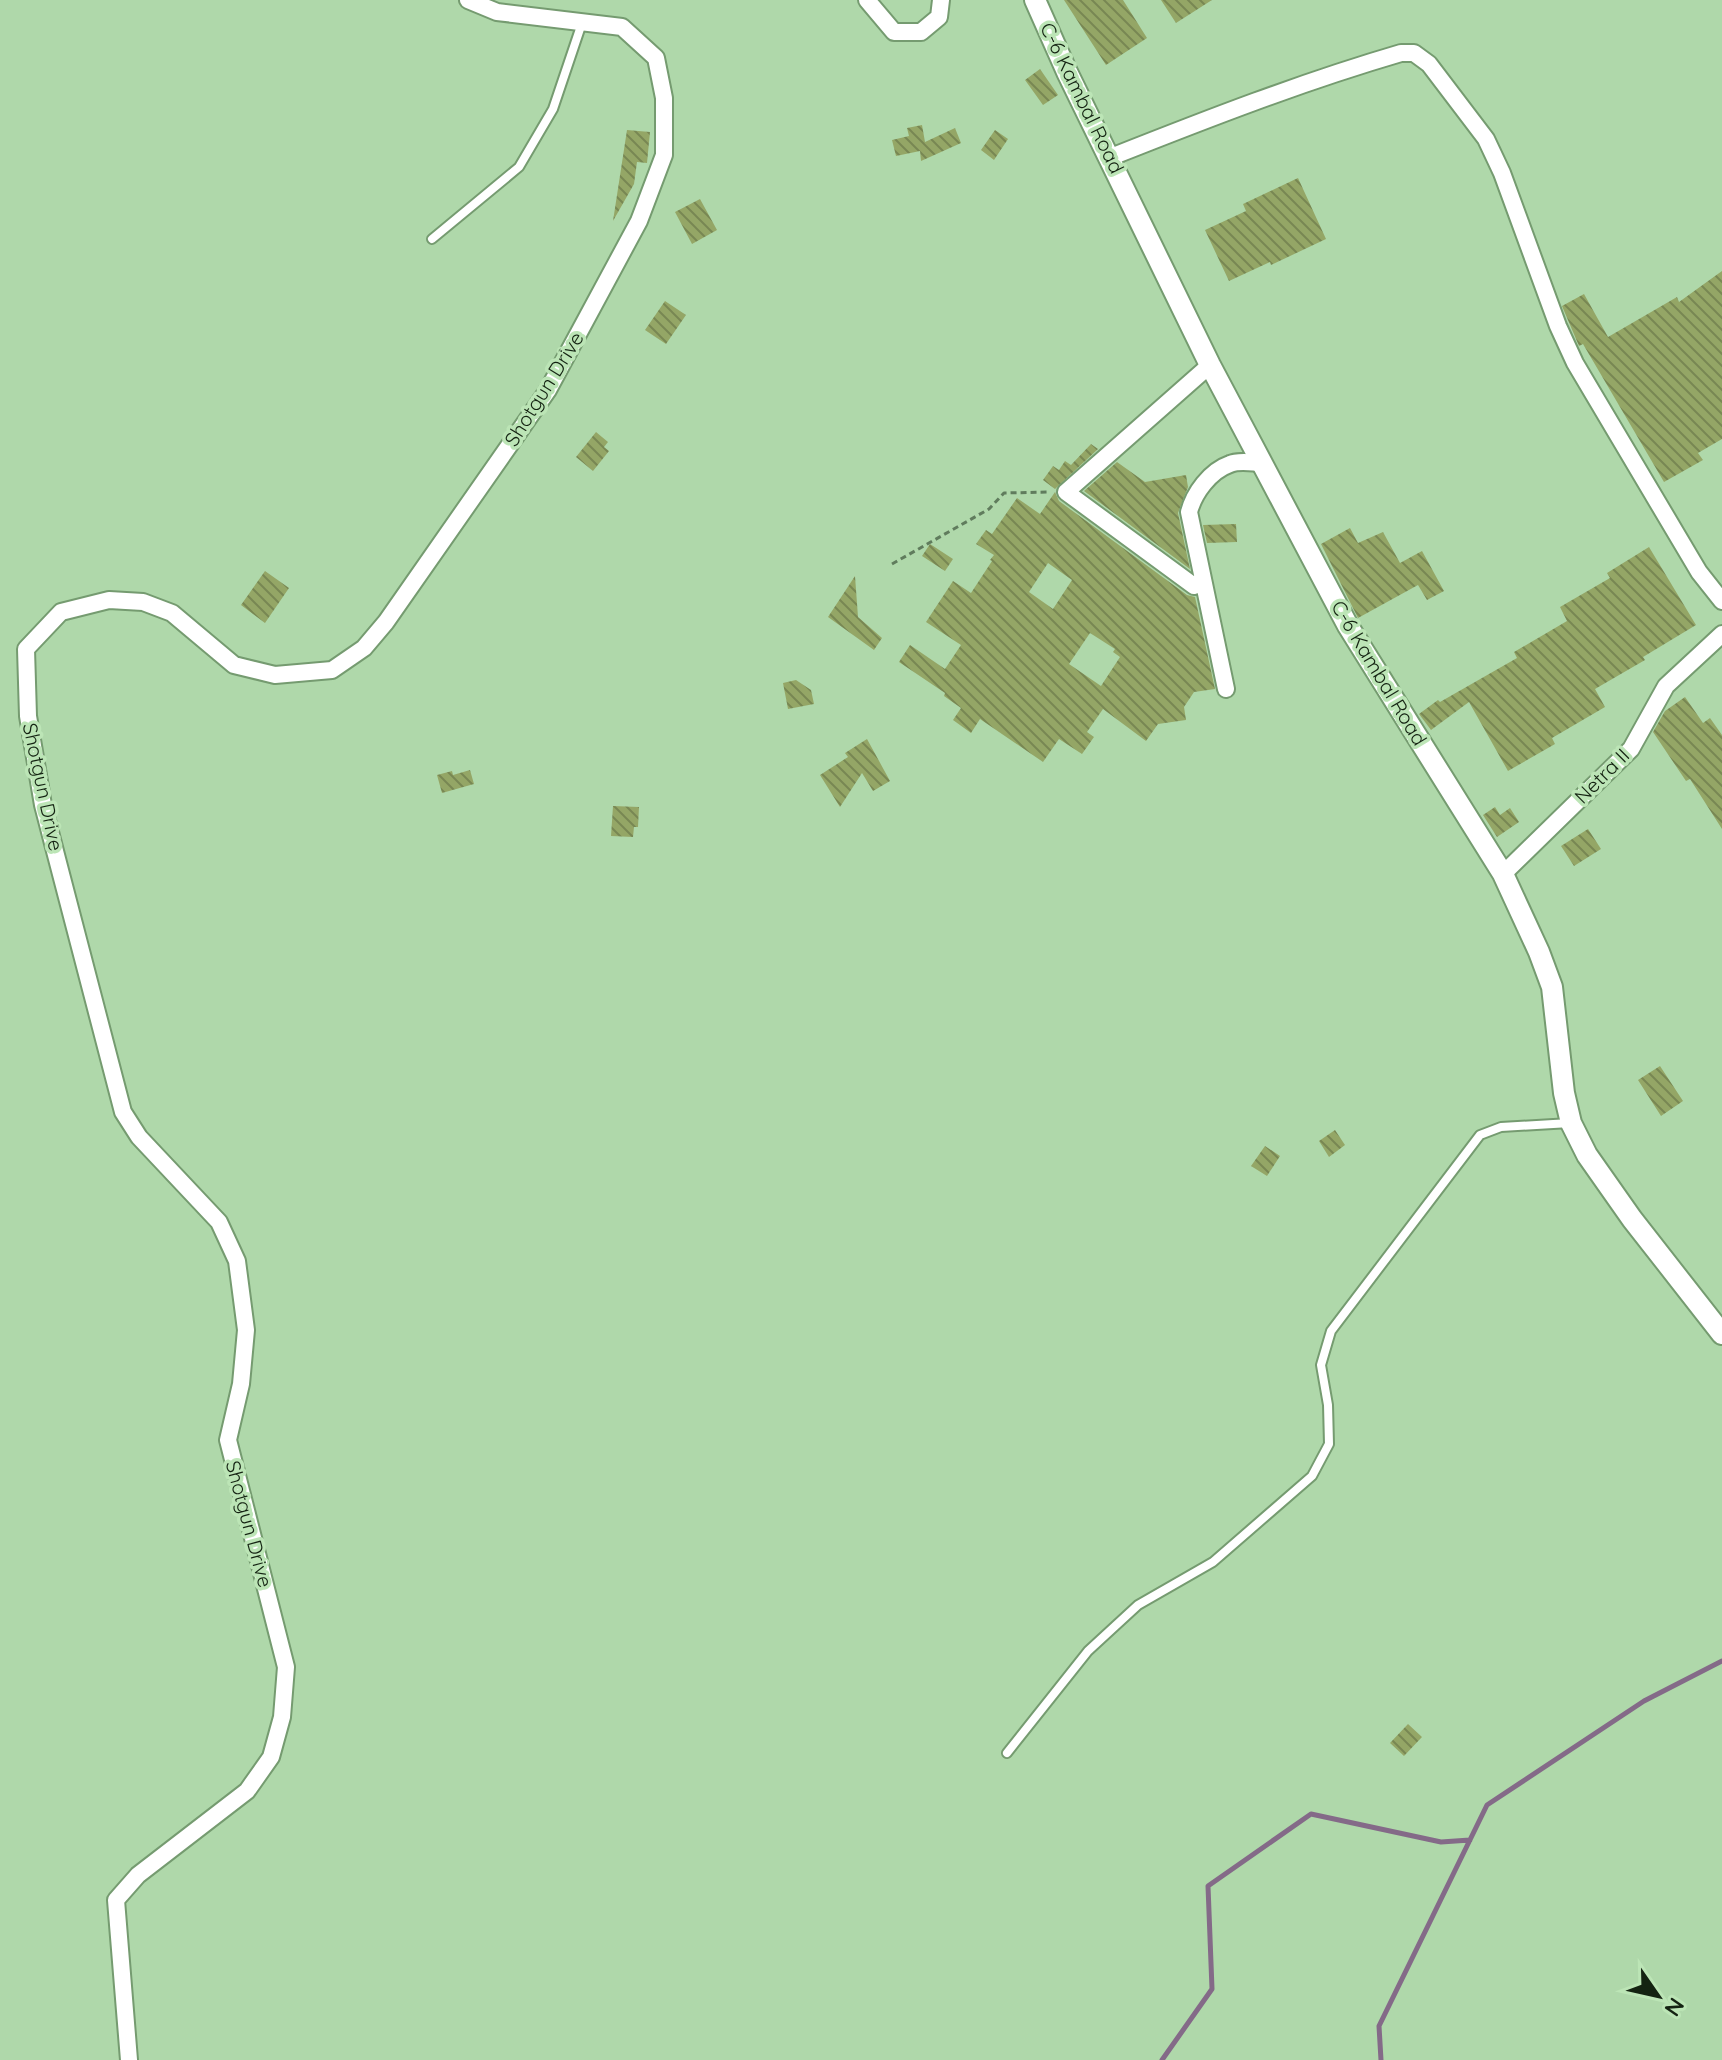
<svg xmlns="http://www.w3.org/2000/svg" width="1722" height="2060" font-family="Quicksand,sans-serif">
  <defs>
    <pattern id="building-back-hatch" width="6" height="6" patternUnits="userSpaceOnUse" patternTransform="scale(2)"><rect width="6" height="6" fill="#94a666"/><path d="M-1 5l2 2M0 0l6 6M5-1l2 2" fill="none" stroke="#788753"/></pattern>
  </defs>
  <rect width="100%" height="100%" fill="#afd8aa"/>
  <g fill="none" stroke-linecap="round" stroke-linejoin="round">
    <!-- stream -->
    <path stroke="#846a88" stroke-width="5" d="M1162 2060 1212 1989 1208 1886 1311 1814 1441 1842 1470 1840
      M1381 2060 1379 2026 1487 1805 1644 1701 1722 1661"/>
  </g>
  <!-- building -->
  <path fill="url(#building-back-hatch)" fill-rule="evenodd" d="M1064 0H1123L1147 38 1106 65Z
    M1161 0H1212L1176 23Z
    M1040 69 1058 95 1043 105 1025 80Z
    M922 125 925 142 955 128 961 143 921 161 920 151 896 156 892 140 909 136 907 128Z
    M627 130 650 132 647 163 637 162 634 184 613 221Z
    M995 130 1008 139 994 160 981 150Z
    M1298 178 1326 239 1271 265 1270 262 1229 281 1205 230 1246 211 1243 204Z
    M700 199 717 230 692 244 675 212Z
    M1722 271V439L1698 453 1703 460 1664 482 1583 344 1579 346 1562 306 1584 294 1608 337 1677 297 1679 302Z
    M665 301 686 315 666 344 645 330Z
    M596 432 608 442 604 447 609 451 593 471 576 457Z
    M1091 444 1098 449 1055 489 1043 480 1053 466 1059 470 1065 461 1071 465Z
    M1117 462 1145 482 1186 475 1188 487 1178 513 1190 569 1084 491Z
    M1055 492 1059 501 1187 595 1195 597 1215 689 1194 692 1184 707 1186 720 1158 724 1146 741 1103 709 1087 732 1094 737 1082 754 1059 739 1043 762 980 719 971 733 953 720 961 708 944 696 945 693 899 662 910 645 945 669 961 645 926 622 953 581 971 593 992 561 990 560 994 555 976 544 986 530 992 534 1017 498 1040 514ZM1048 563 1072 580 1053 609 1029 592ZM1090 633 1115 649 1113 652 1120 657 1101 686 1069 664Z
    M1236 524 1237 542 1207 543 1203 525Z
    M1350 528 1358 543 1383 532 1400 563 1422 551 1444 591 1427 600 1418 585 1358 618 1321 544Z
    M930 544 953 559 945 571 922 556Z
    M1649 547 1696 625 1643 657 1645 660 1595 689 1605 707 1552 738 1555 744 1508 771 1469 702 1431 730 1419 714 1438 700 1440 702 1517 658 1514 652 1567 621 1560 607 1610 578 1607 573Z
    M265 571 289 588 265 623 241 605Z
    M855 576 858 617 882 638 874 650 828 617Z
    M796 680 811 690 814 704 788 709 783 683Z
    M1685 697 1703 723 1710 718 1722 735V829L1690 779 1686 781 1653 732 1665 711Z
    M867 739 890 781 873 791 862 773 840 807 820 775 848 757 845 753Z
    M470 770 474 784 442 793 437 775 452 771 453 775Z
    M613 806 639 807 638 827H634L633 837 611 836Z
    M1495 807 1500 815 1510 808 1519 822 1497 837 1483 815Z
    M1588 829 1601 849 1574 866 1561 846Z
    M1660 1066 1683 1101 1661 1116 1638 1080Z
    M1335 1130 1345 1145 1329 1157 1319 1141Z
    M1265 1146 1280 1156 1267 1176 1251 1166Z
    M1408 1724 1422 1737 1404 1756 1390 1743Z"/>
  <g fill="none" stroke-linecap="round" stroke-linejoin="round">
    <defs>
      <path id="service" d="M432 239 519 167 553 109 582 23
        M1007 1753 1088 1651 1138 1605 1213 1562 1312 1476 1329 1444 1328 1405 1321 1365 1331 1331 1480 1135 1501 1127 1570 1123"/>
      <path id="minor" d="M867 0 894 32H921L939 17 941 0
        M1111 157C1207 119 1302 82 1401 53H1414L1429 64 1486 139 1502 173 1558 326 1575 363 1699 572 1722 601
        M1194 586 1066 492 1210 365
        M1226 689 1189 512C1194 493 1210 471 1230 464 1239 460 1253 463 1263 463
        M1503 874 1631 749 1666 686 1722 634
        M129 2060 116 1900 138 1875 247 1791 271 1757 282 1717 286 1667 228 1440 241 1384 246 1330 237 1261 219 1222 139 1137 123 1112 43 805 28 716 26 649 61 612 109 600 143 602 172 613 234 665 275 675 332 670 364 648 386 622 548 390 639 221 664 155V98L656 58 622 27 497 12 468 0"/>
      <path id="tertiary" d="M1035 0 1067 72 1210 365 1348 626 1503 874 1539 952 1552 987 1564 1093 1571 1123 1587 1155 1632 1219 1722 1334"/>
    </defs>
    <!-- service casing -->
    <use href="#service" stroke="#759b70" stroke-width="12"/>
    <!-- minor casing -->
    <use href="#minor" stroke="#759b70" stroke-width="20"/>
    <!-- tertiary casing -->
    <use href="#tertiary" stroke="#759b70" stroke-width="24"/>
    <!-- path -->
    <path stroke="#607c5d" stroke-width="3" stroke-dasharray="6 4" stroke-linecap="butt" d="M892 564 989 509 1004 493 1050 492"/>
    <!-- service -->
    <use href="#service" stroke="#fff" stroke-width="8"/>
    <!-- minor -->
    <use href="#minor" stroke="#fff" stroke-width="16"/>
    <!-- tertiary -->
    <use href="#tertiary" stroke="#fff" stroke-width="20"/>
  </g>
  <g text-anchor="middle" stroke-width="7" stroke-linejoin="round" paint-order="stroke">
    <!-- street labels -->
    <g font-size="20" fill="#142312" stroke="#bce5b6">
      <text transform="translate(1082 98) rotate(64)" y="7">C-6 Kambal Road</text>
      <text transform="translate(544 389) rotate(-58)" y="7">Shotgun Drive</text>
      <text transform="translate(1379 673) rotate(59)" y="7">C-6 Kambal Road</text>
      <text transform="translate(1602 776) rotate(-45)" y="7">Netra II</text>
      <text transform="translate(43 787) rotate(78)" y="7">Shotgun Drive</text>
      <text transform="translate(249 1524) rotate(75)" y="7">Shotgun Drive</text>
    </g>
  </g>
  <!-- north arrow -->
  <g transform="translate(1658 1996) rotate(124)" stroke="#bce5b6" stroke-width="6" paint-order="stroke">
  <path d="M0-6L14 30L0 20L-14 30Z" fill="#142312"/>
  <text y="-12" font-size="22" font-weight="bold" text-anchor="middle" fill="#142312">N</text>
  </g>
</svg>
